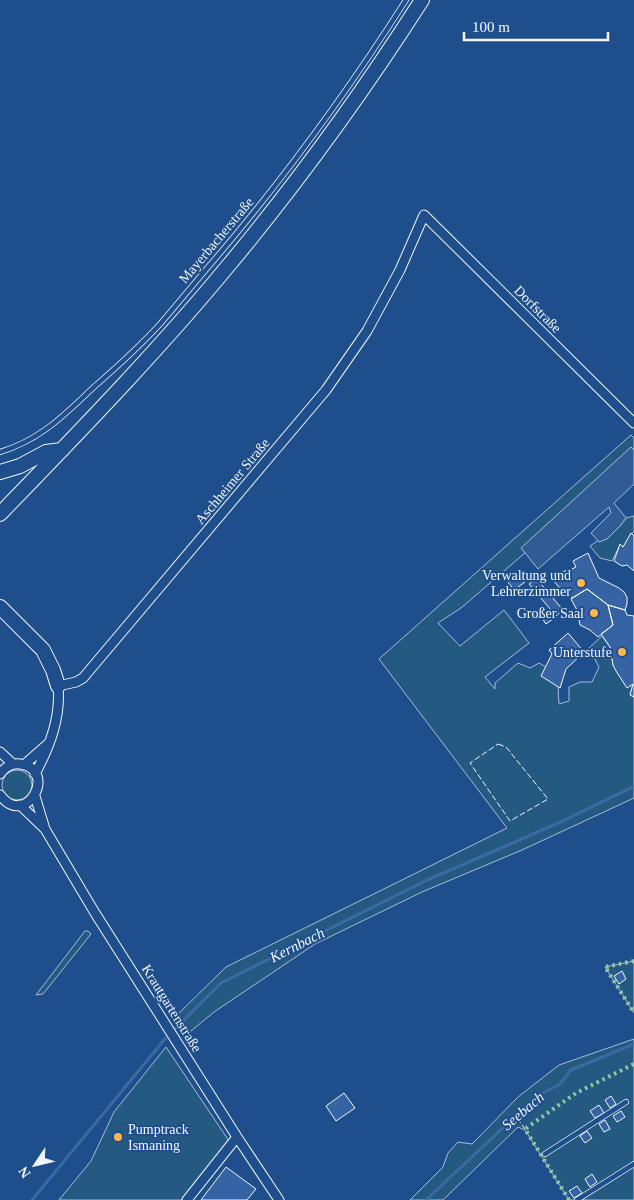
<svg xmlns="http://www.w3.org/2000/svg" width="634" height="1200" font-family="'Times New Roman',serif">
  <rect width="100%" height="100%" fill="#1f4e8c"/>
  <!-- green -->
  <path fill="#245a82" stroke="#a8bbd7" d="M631 435 634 438V459L461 608 438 623 460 646 504 610 529 643 485 677 495 689V683L518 663 530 668 539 663 546 667 558 687 559 704 569 701V687L580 682H592L599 667 589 648 602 636 610 647 613 665 627 687 633 684 630 695 634 697V798L522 850 422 892 315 944 214 1012 185 1036 173 1019 226 967 507 828 379 659Z
    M634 516V531L623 547 620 545 612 561 600 558 590 546 620 526 626 518Z
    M2 785a15 15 0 1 1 30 0a15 15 0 1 1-30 0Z
    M85 931H88L91 934 43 994 36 995Z
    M634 961V1013L605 967Z
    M634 1039V1200H569L525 1130 518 1127 443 1200H410L443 1167 448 1153 458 1142 472 1144 518 1097 559 1065Z
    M166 1047 229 1141 181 1200H59L91 1161 114 1112Z"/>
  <!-- parking -->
  <path fill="#305b95" stroke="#a8bbd7" d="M631 447 634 450V484L614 503 626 518 620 526 607 539 599 542 591 533 611 513 609 507 538 569 521 548Z"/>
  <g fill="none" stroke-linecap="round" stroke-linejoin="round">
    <!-- stream -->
    <path stroke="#3b69a3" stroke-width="3" d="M32 1200 164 1040 221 983 425 881 563 821 634 786
      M426 1200 537 1096 560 1084 571 1070 634 1044"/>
  </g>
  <!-- building -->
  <path fill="#3563a3" stroke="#f2f6ff" d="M631 533 634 536V571L627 565 622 566 614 561 620 544 623 547Z
    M588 553 599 578 619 588 624 592 627 597V604L625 610 608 605 587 589 572 598 568 592 565 594 552 579 568 569 570 570 576 567 573 561Z
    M519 574 525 582 514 590 508 582Z
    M536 578 563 610 556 616 529 584Z
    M587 589 608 605 613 625 598 637 590 630 580 625 577 610 571 599Z
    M608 605 625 610 627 615 634 616V697L630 695 633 684 627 688 616 671 613 665 610 647 601 634 613 625Z
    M550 612 554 618 546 624 542 618Z
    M568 633 584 652 566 669 560 688 541 676 552 654 549 650Z
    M622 971 626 979 619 984 614 976Z
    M344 1093 355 1108 336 1121 326 1106Z
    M611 1096 616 1104 610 1108 605 1100Z
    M599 1105 604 1113 595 1118 590 1111Z
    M621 1111 625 1117 617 1122 613 1116Z
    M605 1120 610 1129 604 1132 599 1124Z
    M587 1131 592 1138 585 1143 580 1136Z
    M226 1167 256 1189 247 1200H201Z
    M592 1174 597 1182 590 1187 585 1179Z
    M577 1186 582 1193 574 1198 569 1191Z"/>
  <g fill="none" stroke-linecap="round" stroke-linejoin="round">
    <defs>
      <path id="lane" d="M0 452C41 440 65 414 95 386 118 366 141 345 161 323 179 302 197 280 215 259 285 177 348 91 406 0
        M545 1154 626 1102
        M577 1200 634 1164"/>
      <path id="street" d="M0 752 13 764
        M24 765 49 743
        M0 774C5 767 12 763 20 764 59 769 26 830 0 795
        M35 774C50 746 61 717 58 686L76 682 83 678 326 390 367 331 400 270 424 215 634 423
        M35 796 45 829 95 913 237 1137 279 1200
        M20 805 45 829
        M187 1200 237 1137"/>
      <path id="primary" d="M0 472 20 466 46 452 62 450
        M0 514C78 433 157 352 228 266 298 182 363 92 422 0
        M0 607 43 650 53 670 58 686"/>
    </defs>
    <!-- lane casing -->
    <use href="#lane" stroke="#f2f6ff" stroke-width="6"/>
    <!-- street casing -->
    <use href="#street" stroke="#f2f6ff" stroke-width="11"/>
    <!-- primary casing -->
    <use href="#primary" stroke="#f2f6ff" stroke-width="16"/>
    <!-- lane -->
    <use href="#lane" stroke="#1f4e8c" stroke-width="4.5"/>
    <!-- street -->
    <use href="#street" stroke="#1f4e8c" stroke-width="9"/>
    <!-- primary -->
    <use href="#primary" stroke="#1f4e8c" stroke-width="14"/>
    <!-- hedge -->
    <path stroke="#97c8a6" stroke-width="4" stroke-dasharray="2.5 4" stroke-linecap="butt" d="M634 961 605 967 634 1013
      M569 1200 525 1129 576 1093 634 1064"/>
    <!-- fence -->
    <path stroke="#f2f6ff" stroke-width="1" stroke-dasharray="6 2.5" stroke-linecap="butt" d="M498 744 506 747 548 799 510 821 470 763Z
      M517 1118 525 1129"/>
  </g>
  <!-- markers -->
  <g fill="#ffb74d" stroke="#1f4e8c" stroke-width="2">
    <circle cx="581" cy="583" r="5"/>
    <circle cx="594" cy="613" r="5"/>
    <circle cx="622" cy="652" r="5"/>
    <circle cx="118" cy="1137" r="5"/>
  </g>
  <g text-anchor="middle" stroke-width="4" stroke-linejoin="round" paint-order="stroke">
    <!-- street labels -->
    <g font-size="14" fill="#f2f6ff" stroke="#1f4e8c">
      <text transform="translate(216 240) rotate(-50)" y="5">Mayerbacherstraße</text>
      <text transform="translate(538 309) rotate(45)" y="5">Dorfstraße</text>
      <text transform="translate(232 481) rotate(-50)" y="5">Aschheimer Straße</text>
      <text transform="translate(172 1008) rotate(58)" y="5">Krautgartenstraße</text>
    </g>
    <!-- poi labels -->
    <g font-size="14" fill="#f2f6ff" stroke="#1f4e8c" text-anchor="end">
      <text x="571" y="580">Verwaltung und<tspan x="571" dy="16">Lehrerzimmer</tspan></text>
      <text x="584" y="618">Großer Saal</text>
      <text x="612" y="657">Unterstufe</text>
      <text x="128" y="1134" text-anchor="start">Pumptrack<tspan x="128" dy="16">Ismaning</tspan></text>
    </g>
    <!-- water labels -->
    <g font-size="15" font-style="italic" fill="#f2f6ff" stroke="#1f4e8c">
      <text transform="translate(297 945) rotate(-27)" y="5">Kernbach</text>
      <text transform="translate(523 1111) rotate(-40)" y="5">Seebach</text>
    </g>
  </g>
  <!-- north arrow -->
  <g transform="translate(35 1165) rotate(235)" stroke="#1f4e8c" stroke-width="4" paint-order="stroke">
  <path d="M0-4L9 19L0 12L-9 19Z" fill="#f2f6ff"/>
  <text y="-8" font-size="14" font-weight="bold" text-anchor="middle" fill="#f2f6ff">N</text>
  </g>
  <!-- scale -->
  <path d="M464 32v8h144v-8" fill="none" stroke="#f2f6ff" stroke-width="2.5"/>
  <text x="472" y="32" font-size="15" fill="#f2f6ff" stroke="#1f4e8c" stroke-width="4" paint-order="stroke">100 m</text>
</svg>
